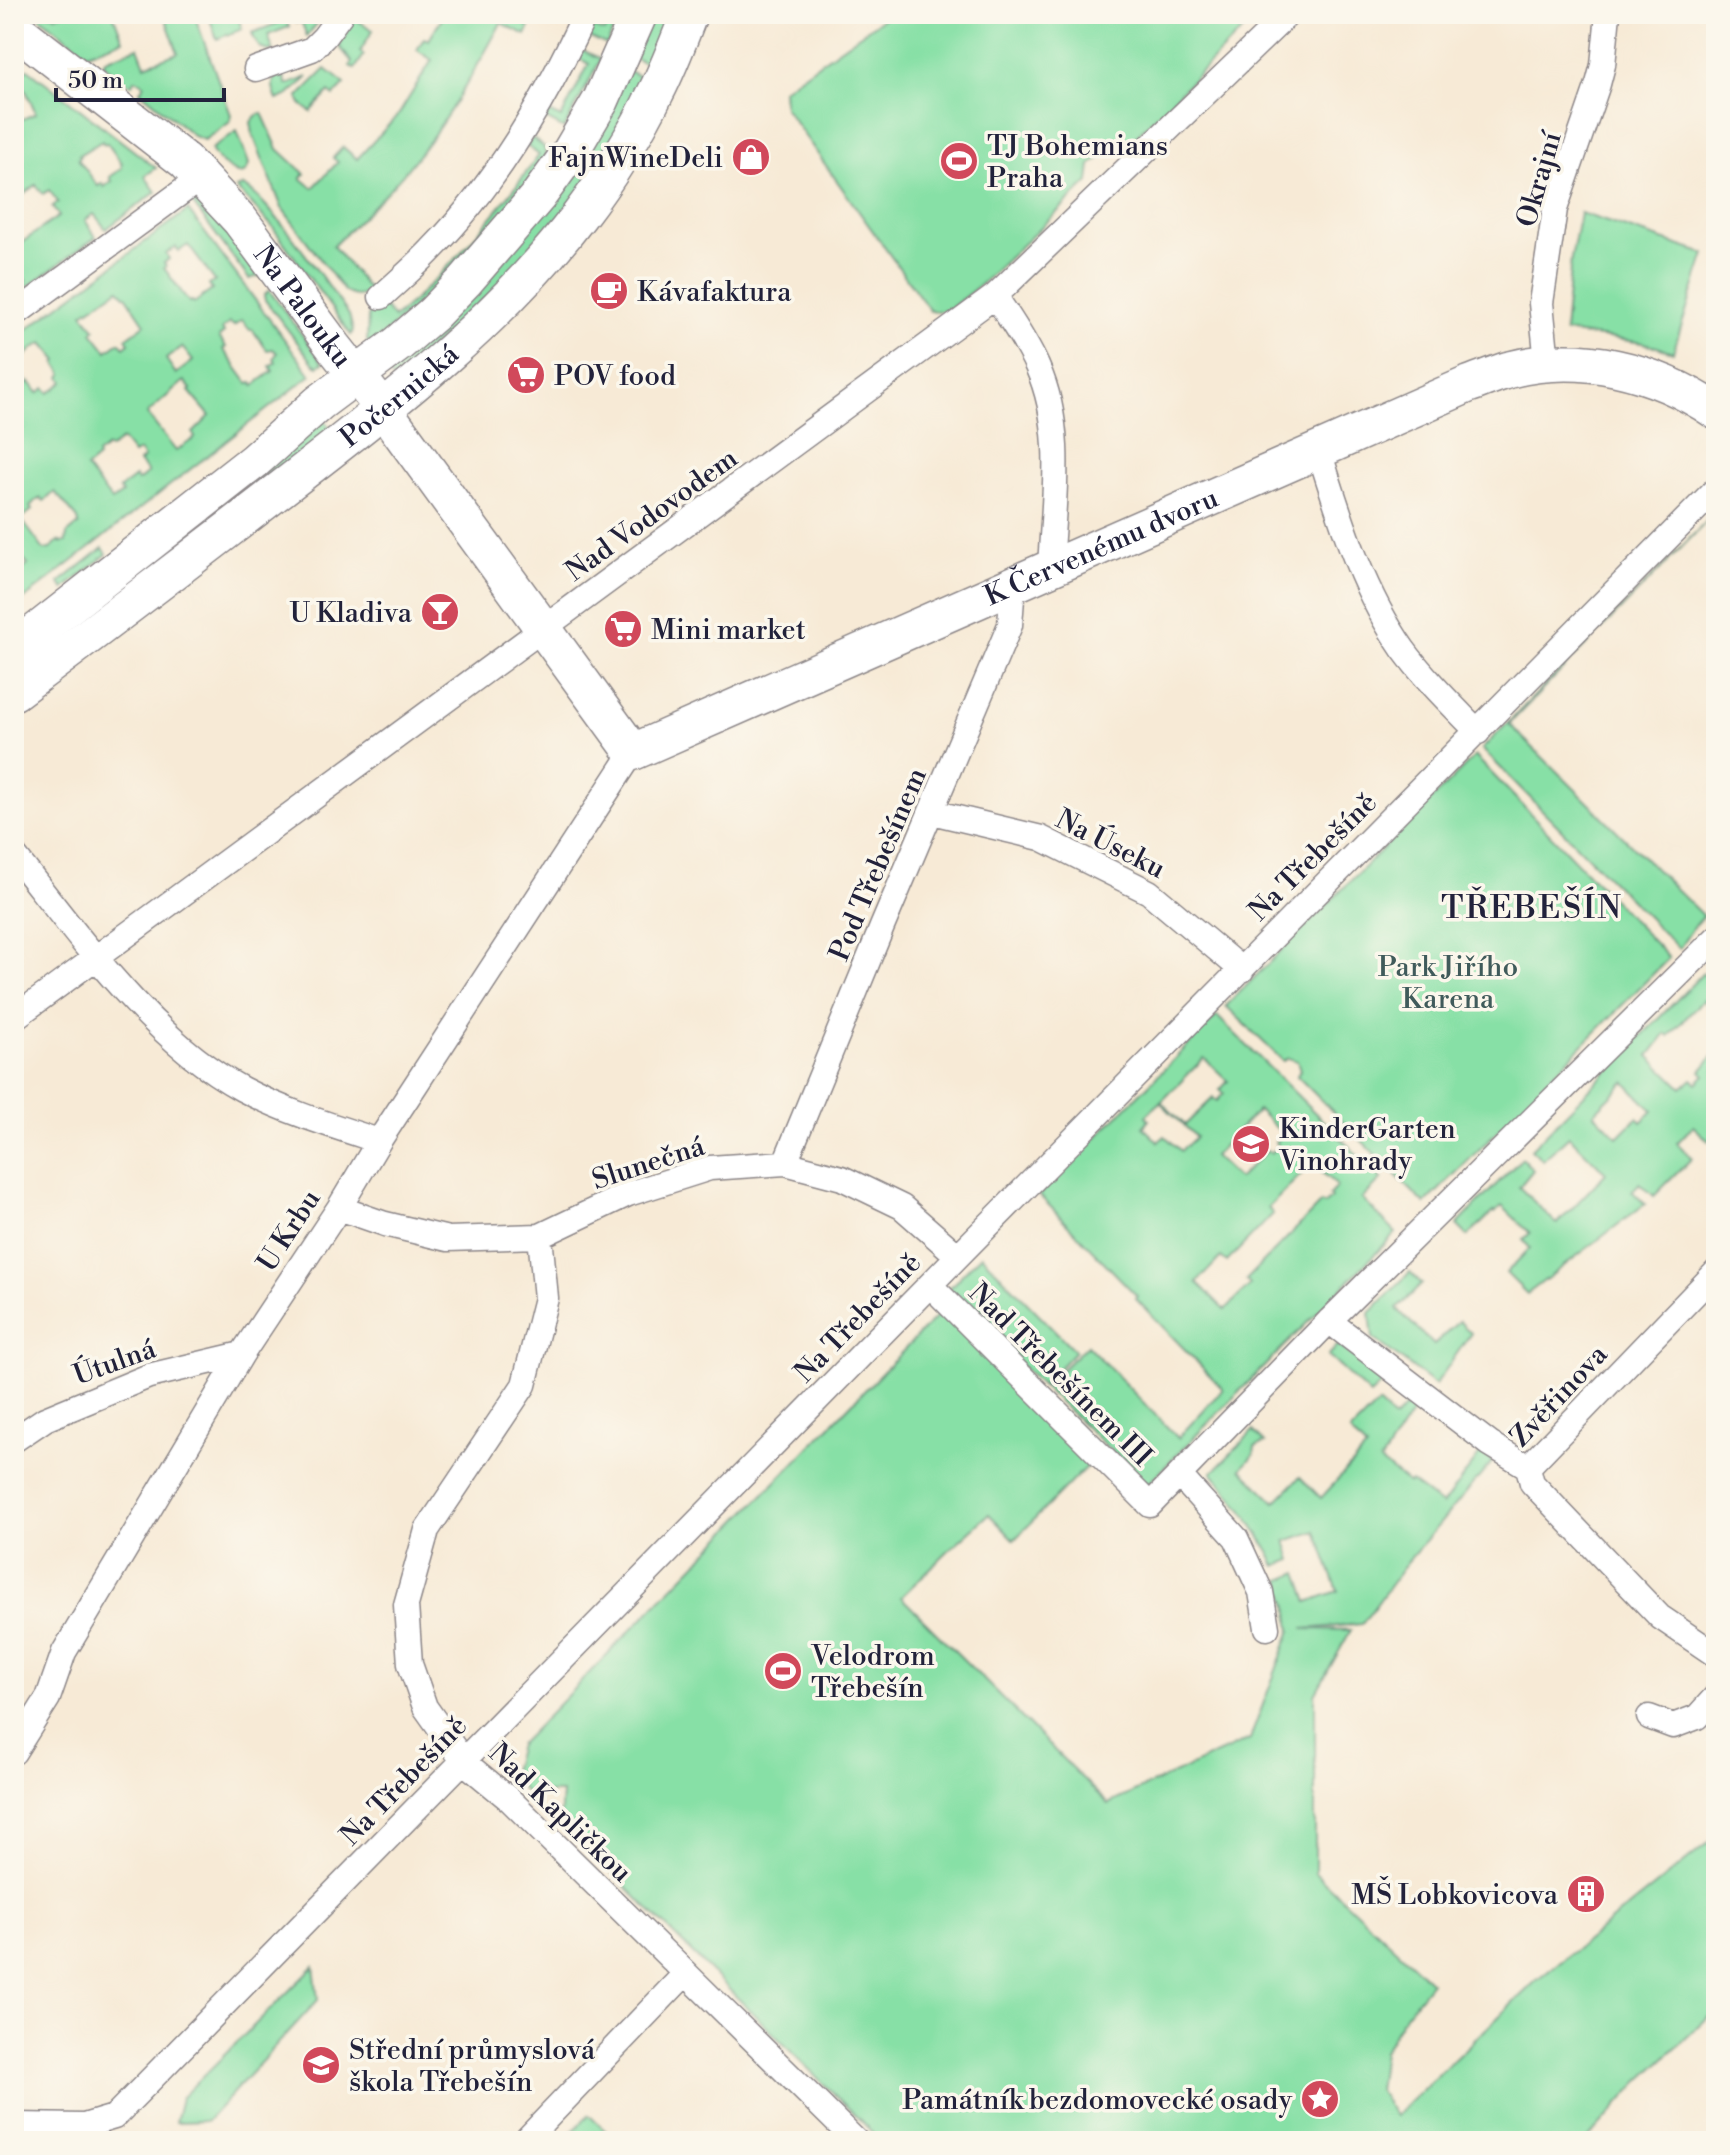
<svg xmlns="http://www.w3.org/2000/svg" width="1730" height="2155" font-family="'Libre Bodoni',serif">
  <rect width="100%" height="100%" fill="#fbf7ec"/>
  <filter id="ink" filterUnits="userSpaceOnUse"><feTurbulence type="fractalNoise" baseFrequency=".0125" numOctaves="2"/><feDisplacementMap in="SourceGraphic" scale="16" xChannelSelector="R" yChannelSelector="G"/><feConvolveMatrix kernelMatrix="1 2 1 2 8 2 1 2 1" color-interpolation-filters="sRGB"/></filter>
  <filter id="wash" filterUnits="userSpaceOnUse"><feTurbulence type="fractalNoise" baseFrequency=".006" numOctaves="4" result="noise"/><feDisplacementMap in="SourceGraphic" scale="32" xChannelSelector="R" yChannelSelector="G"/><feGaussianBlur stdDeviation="1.8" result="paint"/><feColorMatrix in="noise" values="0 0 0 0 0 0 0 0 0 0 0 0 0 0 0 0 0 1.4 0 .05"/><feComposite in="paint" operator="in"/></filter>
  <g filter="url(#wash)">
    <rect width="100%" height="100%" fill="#f7ead6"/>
    <!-- green -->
    <path fill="#87e0a6" stroke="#548170" stroke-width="2" fill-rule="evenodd" d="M36 14H54L55 16 60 14H113L123 40 87 53Z
      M164 14H194L231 115 230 122 204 140 194 136 140 91 144 84 136 79 131 85 103 64 105 60 138 47 145 65 178 53Z
      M208 14H237L242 29 217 39Z
      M301 14H325L307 36 301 21 296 23 294 17Z
      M444 14H503L530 27 526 35 501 23C479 64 457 103 430 140 402 179 367 212 333 246L370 291C361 297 354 298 344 291L282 208 253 135 251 122 255 117 262 113 278 149 305 174 301 178 313 188 338 162 333 158 343 147 357 159 399 114 432 60 417 50 424 38 429 40Z
      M613 14H620L607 45 586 36 591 27 605 32Z
      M647 14H681L658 69 630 56Z
      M889 14H1259L1124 148 1119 143 1091 165 1089 182 981 284 947 311H930L784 107 783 89Z
      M355 19 373 30 360 52 364 55 355 69 350 66 352 62 339 46Z
      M286 20 289 27 268 35 273 50C260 53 256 43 252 33Z
      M580 49 601 59 564 129 542 117 546 111 561 118 589 64 576 57Z
      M28 69 156 168 145 176 156 192 106 229 94 214 85 220 96 237 26 288 23 284 26 281 16 269 14 270V248L59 216 52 207 58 202 49 190 43 194 36 185 14 202V123L36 113 21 80 14 82V75ZM102 141 104 144 107 143 122 164 121 165 122 168 110 177 112 181 104 187 102 183 98 186 78 159 80 157 79 155Z
      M326 69 345 84 334 96 329 92 311 112 301 104 298 97Z
      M624 69 652 82 551 239 395 379 392 378 389 374 392 367Z
      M281 70 287 85 308 77 289 95 277 100C272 88 270 79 281 70Z
      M237 131 249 164 246 172 240 174C230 171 215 159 211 149Z
      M532 138 544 147 546 158 472 255 373 344 367 343 368 317 373 301H379L394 318C450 270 496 215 539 155L527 146Z
      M243 186C267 196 330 289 349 315L353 331 351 335 271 225 236 188Z
      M191 201H199L206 205 259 276 249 279Z
      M188 210 311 375 14 607V577L28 565 16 551 14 552V339ZM188 245 215 281 209 285 212 290 194 303 192 301 189 302 164 268 166 266 164 263 169 259 166 254 176 247 179 251ZM119 289 127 297 145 324 126 338 129 343 124 347 119 342 107 351 92 332 95 329 83 313ZM242 320 250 330 252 329 267 350 273 349 277 353 274 358 276 362 270 366 273 371 254 385 252 382 248 383 223 349 226 347 219 337 224 333 222 329 230 323 234 326ZM43 343 58 361 56 363 63 374 61 377 64 382 49 393 45 388 38 393 30 382 28 384 18 370 24 365 21 360 35 347ZM182 347 193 361 176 374 166 359ZM184 381 191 389 189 391 210 416 193 433 195 438 176 451 147 414ZM122 440 133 454 139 451 144 458 139 462 148 473 138 481 135 477 119 489 122 494 112 501 86 468 98 458 97 455 107 447 109 449ZM55 492 78 519 79 524 67 534 66 542 62 543 58 541 50 549 44 550 21 519 32 510 30 507 34 502 41 498 44 501Z
      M1580 213 1705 254 1673 352 1644 343 1564 332 1571 259Z
      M269 290 323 363 318 366 314 364 265 300 264 296Z
      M320 415 334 433 141 582 130 568Z
      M1716 512 1509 724 1703 916 1694 926 1679 949 1482 749Z
      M103 548 107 554 64 589 59 583Z
      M1475 756 1669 958 1425 1204 1297 1076 1300 1070 1297 1061 1288 1058 1283 1061 1226 1006Z
      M1703 973 1716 986V1013L1703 1000 1669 1036 1666 1034 1649 1056 1682 1088 1692 1079 1697 1083 1705 1075 1701 1071 1716 1053V1133L1709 1141 1693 1126 1677 1143 1692 1158 1654 1196 1640 1183 1632 1191 1645 1204 1527 1294 1506 1273 1530 1248 1523 1240 1530 1233 1502 1206 1494 1213 1493 1212 1468 1236 1457 1225 1522 1158 1533 1170 1519 1187 1557 1224 1606 1173 1569 1136 1543 1160 1531 1149ZM1625 1082 1653 1111 1641 1122 1637 1118 1618 1137 1594 1113Z
      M1217 1016 1382 1179 1362 1199 1396 1233 1147 1485 1044 1387 1087 1345 1178 1438 1223 1389 1135 1298 1137 1296 1039 1195ZM1204 1058 1228 1081 1220 1090 1224 1093 1217 1101 1213 1098 1185 1125 1161 1102ZM1160 1102 1196 1137 1181 1151 1165 1136 1158 1142 1143 1127 1149 1120 1146 1116ZM1258 1110 1283 1134 1275 1142 1278 1146 1271 1153 1267 1150 1238 1179 1214 1156ZM1312 1163 1337 1186 1329 1195 1331 1198 1324 1205 1321 1203 1246 1280 1250 1285 1225 1310 1197 1282 1221 1257 1227 1262 1273 1214 1268 1208Z
      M981 1255 1075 1351 1042 1386 954 1300 950 1287Z
      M1410 1272 1422 1284 1397 1309 1434 1345 1459 1321 1471 1333 1435 1385 1373 1338 1370 1313Z
      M941 1312 1093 1460 1014 1540 989 1514 949 1550 901 1597 1108 1804 1250 1739 1291 1630 1289 1612 1281 1580 1298 1573 1308 1602 1338 1591 1316 1531 1286 1541 1292 1560 1276 1566C1260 1531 1238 1502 1212 1473L1253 1431 1265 1443 1255 1447 1254 1454 1241 1469 1275 1502 1300 1477 1321 1498 1366 1449 1350 1432 1378 1404 1394 1419 1411 1401 1417 1405 1380 1462 1409 1484 1411 1482 1442 1505 1481 1453 1493 1461 1408 1561 1362 1624 1303 1629 1351 1630 1315 1694V1873L1431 1982 1405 2015 1383 2051 1378 2090 1395 2116 1536 1981 1716 1837V2010L1638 2083 1586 2141H881L560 1821 562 1793H526L511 1774 519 1745Z
      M1338 1345 1385 1381 1370 1395 1328 1356Z
      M314 1966 318 2000 207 2121 175 2122 181 2098Z
      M589 2115 616 2141H595L589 2135 582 2141H563Z"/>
  </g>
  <g filter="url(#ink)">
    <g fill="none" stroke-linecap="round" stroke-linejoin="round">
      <defs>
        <path id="street" d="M256 69 312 49 324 37 341 14
          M995 296C1010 319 1026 341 1037 366 1066 430 1053 501 1050 569
          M381 297C398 281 415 267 431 250 497 183 546 99 585 14
          M14 315 202 177
          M1547 363 1541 303 1555 209 1598 84 1603 65 1608 14
          M1319 451C1341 520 1361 589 1403 649 1425 679 1452 705 1478 732
          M932 812 1041 838 1149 892 1242 970
          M14 855C78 935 151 1040 242 1089 286 1112 333 1126 379 1141
          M14 1018 995 296 1288 14
          M785 1163 882 927 1010 625 1013 585
          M339 1208 385 1224 448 1239 540 1236 628 1194 710 1168 785 1163 842 1178 902 1207 958 1256
          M540 1236 546 1298 524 1385 427 1530 406 1605 410 1664 425 1707 464 1762 509 1799 856 2141
          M930 1285 1150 1505 1329 1321 1716 938
          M1329 1321 1490 1444 1528 1467
          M14 1440 45 1419 149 1376 242 1354
          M1528 1467 1716 1272
          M1528 1467 1532 1483 1660 1617 1716 1655
          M1180 1476 1236 1538 1261 1592 1267 1628
          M1649 1717 1673 1726 1697 1717 1716 1696
          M14 1752 48 1698 64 1652 242 1354 339 1208 379 1141 633 752
          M14 2125 84 2126 114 2117 958 1256 1716 489
          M525 2141 685 1974"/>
        <g id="secondary">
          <path id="s1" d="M14 28 185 161 240 220 334 347 384 410 633 752 1467 385C1481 380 1495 374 1508 370 1581 351 1655 370 1716 411"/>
          <path d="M14 649 254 461 319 403 398 344 433 314 465 281 539 195 571 151 601 100 639 14"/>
          <path id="s2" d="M14 692C108 622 201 551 294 479 396 400 501 319 579 216 608 178 635 135 656 92 669 67 679 40 689 14"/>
        </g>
      </defs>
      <!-- street casing -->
      <use href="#street" stroke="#8c8688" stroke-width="27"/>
      <!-- secondary casing -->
      <use href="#secondary" stroke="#8c8688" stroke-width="39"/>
      <!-- street -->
      <use href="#street" stroke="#fff" stroke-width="24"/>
      <!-- secondary -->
      <use href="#secondary" stroke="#fff" stroke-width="36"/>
    </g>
  </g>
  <!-- icons -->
  <defs>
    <symbol id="shop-disc" viewBox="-11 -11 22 22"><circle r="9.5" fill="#d1495b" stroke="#fbf7ec"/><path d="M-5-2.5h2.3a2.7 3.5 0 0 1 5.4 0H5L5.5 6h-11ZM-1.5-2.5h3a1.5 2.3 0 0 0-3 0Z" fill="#fff"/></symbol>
    <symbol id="stadium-disc" viewBox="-11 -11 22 22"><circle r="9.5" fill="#d1495b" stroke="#fbf7ec"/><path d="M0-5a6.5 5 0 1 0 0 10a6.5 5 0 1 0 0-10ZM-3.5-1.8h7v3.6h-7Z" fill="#fff"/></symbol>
    <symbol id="cafe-disc" viewBox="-11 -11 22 22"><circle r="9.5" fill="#d1495b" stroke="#fbf7ec"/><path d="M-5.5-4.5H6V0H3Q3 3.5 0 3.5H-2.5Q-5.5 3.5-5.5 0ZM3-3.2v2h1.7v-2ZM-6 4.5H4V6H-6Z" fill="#fff"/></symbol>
    <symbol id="supermarket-disc" viewBox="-11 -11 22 22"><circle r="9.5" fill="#d1495b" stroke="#fbf7ec"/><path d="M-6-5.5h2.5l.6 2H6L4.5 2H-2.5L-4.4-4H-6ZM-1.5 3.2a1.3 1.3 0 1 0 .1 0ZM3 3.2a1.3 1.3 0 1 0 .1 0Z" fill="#fff"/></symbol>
    <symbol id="bar-disc" viewBox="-11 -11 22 22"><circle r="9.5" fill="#d1495b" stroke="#fbf7ec"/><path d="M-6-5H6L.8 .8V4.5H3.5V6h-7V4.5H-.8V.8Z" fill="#fff"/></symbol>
    <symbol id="school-disc" viewBox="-11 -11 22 22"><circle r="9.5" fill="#d1495b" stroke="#fbf7ec"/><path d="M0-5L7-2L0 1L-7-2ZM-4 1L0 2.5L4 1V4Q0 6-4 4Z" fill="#fff"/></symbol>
    <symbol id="building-disc" viewBox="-11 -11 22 22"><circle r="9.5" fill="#d1495b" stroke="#fbf7ec"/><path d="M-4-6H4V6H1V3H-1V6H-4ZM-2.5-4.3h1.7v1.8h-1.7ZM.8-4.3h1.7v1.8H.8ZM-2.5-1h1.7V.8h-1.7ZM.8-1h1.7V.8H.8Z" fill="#fff"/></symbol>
    <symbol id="university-disc" viewBox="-11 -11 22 22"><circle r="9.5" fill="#d1495b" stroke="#fbf7ec"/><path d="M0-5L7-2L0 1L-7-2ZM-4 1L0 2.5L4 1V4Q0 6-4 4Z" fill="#fff"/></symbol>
    <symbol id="sight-disc" viewBox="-11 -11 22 22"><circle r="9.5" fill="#d1495b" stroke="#fbf7ec"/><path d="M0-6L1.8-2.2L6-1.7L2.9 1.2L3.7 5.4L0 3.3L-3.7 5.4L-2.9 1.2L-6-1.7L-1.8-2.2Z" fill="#fff"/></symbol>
  </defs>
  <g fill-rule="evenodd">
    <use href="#shop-disc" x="729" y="135" width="44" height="44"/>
    <use href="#stadium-disc" x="937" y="139" width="44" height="44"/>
    <use href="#cafe-disc" x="587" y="269" width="44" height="44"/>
    <use href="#supermarket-disc" x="504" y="353" width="44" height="44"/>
    <use href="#bar-disc" x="418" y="590" width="44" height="44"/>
    <use href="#supermarket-disc" x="601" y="607" width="44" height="44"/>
    <use href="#school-disc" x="1229" y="1122" width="44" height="44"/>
    <use href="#stadium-disc" x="761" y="1649" width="44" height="44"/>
    <use href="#building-disc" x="1564" y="1872" width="44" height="44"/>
    <use href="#university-disc" x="299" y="2043" width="44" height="44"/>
    <use href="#sight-disc" x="1298" y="2077" width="44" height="44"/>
  </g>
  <g text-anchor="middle" stroke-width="7" stroke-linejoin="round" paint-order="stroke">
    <!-- poi labels -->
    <g font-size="28" fill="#22223b" stroke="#fbf7ec" text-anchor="start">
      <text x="987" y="155">TJ Bohemians<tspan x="987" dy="32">Praha</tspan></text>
      <text x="723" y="167" text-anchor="end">FajnWineDeli</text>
      <text x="637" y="301">Kávafaktura</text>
      <text x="554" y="385">POV food</text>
      <text x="412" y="622" text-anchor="end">U Kladiva</text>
      <text x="651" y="639">Mini market</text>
      <text x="1279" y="1138">KinderGarten<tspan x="1279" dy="32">Vinohrady</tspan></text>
      <text x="811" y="1665">Velodrom<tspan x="811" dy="32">Třebešín</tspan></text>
      <text x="1558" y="1904" text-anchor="end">MŠ Lobkovicova</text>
      <text x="349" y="2059">Střední průmyslová<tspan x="349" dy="32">škola Třebešín</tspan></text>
      <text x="1292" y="2109" text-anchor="end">Památník bezdomovecké osady</text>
    </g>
    <!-- street labels -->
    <g font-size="28" fill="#22223b" stroke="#fbf7ec">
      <text transform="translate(1538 179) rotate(-74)" y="10">Okrajní</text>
      <text dy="10" stroke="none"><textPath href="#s1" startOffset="404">Na Palouku</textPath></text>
      <text dy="10" stroke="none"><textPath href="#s2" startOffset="486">Počernická</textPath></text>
      <text transform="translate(651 514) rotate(-36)" y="10">Nad Vodovodem</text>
      <text dy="10" stroke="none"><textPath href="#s1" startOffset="1470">K Červenému dvoru</textPath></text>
      <text transform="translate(1111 843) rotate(27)" y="10">Na Úseku</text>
      <text transform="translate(1312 856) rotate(-45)" y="10">Na Třebešíně</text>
      <text transform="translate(877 864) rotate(-67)" y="10">Pod Třebešínem</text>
      <text transform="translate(648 1162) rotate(-18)" y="10">Slunečná</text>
      <text transform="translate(288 1230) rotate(-57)" y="10">U Krbu</text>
      <text transform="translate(857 1317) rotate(-46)" y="10">Na Třebešíně</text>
      <text transform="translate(114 1361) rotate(-20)" y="10">Útulná</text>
      <text transform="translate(1061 1374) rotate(45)" y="10">Nad Třebešínem III</text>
      <text transform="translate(1558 1395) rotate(-47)" y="10">Zvěřinova</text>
      <text transform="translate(403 1780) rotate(-46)" y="10">Na Třebešíně</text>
      <text transform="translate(561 1812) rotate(44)" y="10">Nad Kapličkou</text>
    </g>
    <!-- park labels -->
    <g font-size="28" fill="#405b5b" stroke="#fbf7ec">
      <text x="1448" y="976">Park Jiřího<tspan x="1448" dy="32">Karena</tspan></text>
    </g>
    <!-- quarter labels -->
    <g font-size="32" letter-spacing="2" fill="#22223b" stroke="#fbf7ec">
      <text x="1532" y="918">TŘEBEŠÍN</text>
    </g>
  </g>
  <!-- margin -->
  <rect width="1730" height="2155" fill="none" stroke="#fbf7ec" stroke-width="48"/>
  <!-- scale -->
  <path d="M56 88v12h168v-12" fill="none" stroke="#22223b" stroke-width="4"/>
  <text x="68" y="88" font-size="24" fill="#22223b" stroke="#fbf7ec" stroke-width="6" paint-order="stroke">50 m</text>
</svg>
